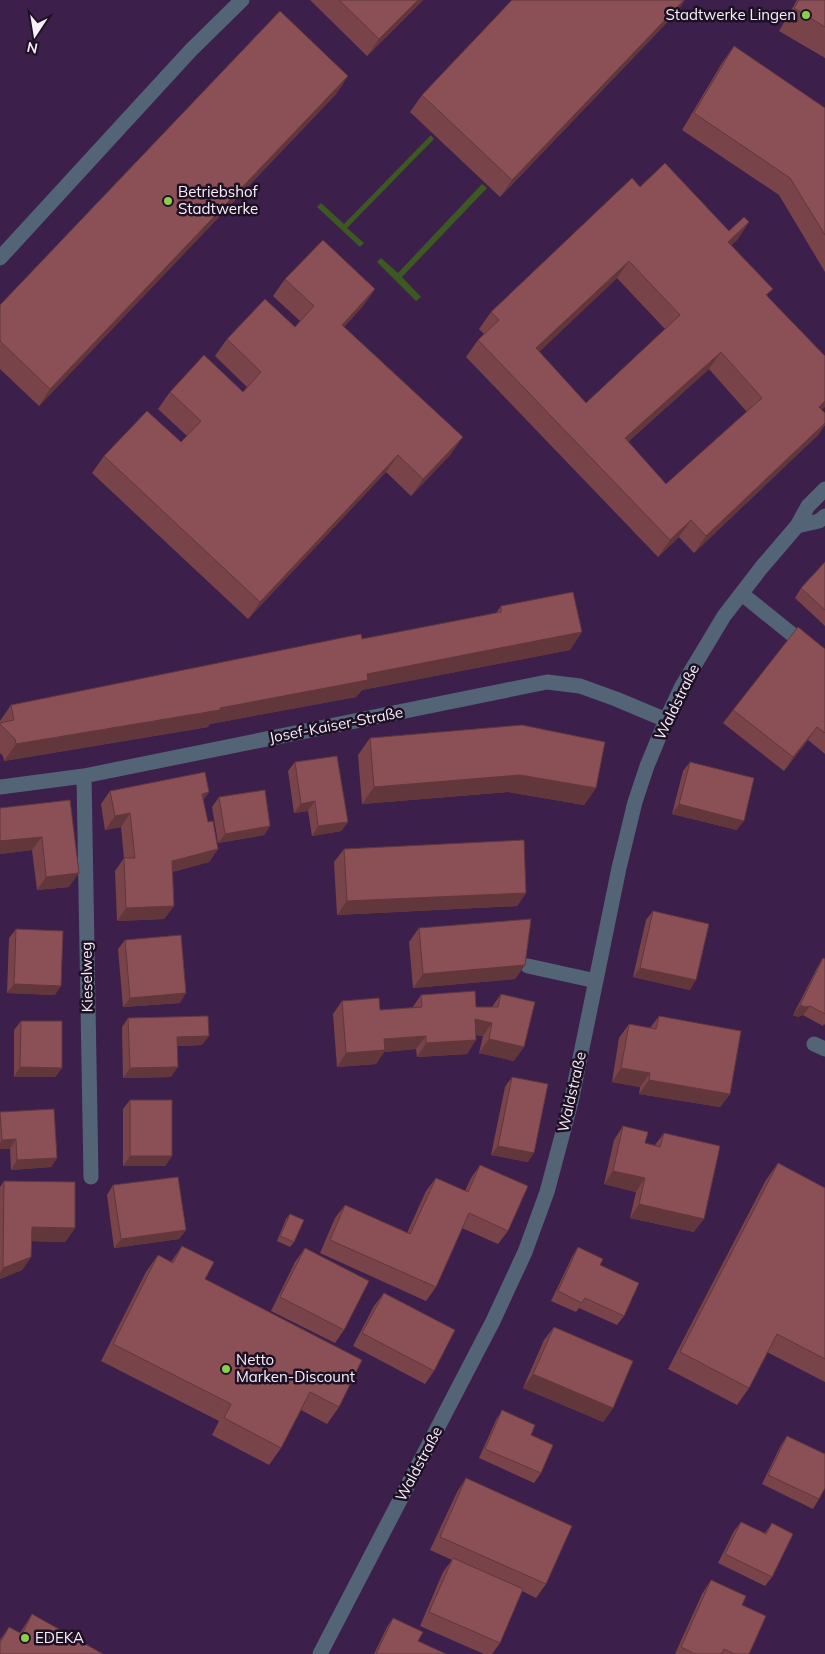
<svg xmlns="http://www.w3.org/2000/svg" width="825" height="1654" font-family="Mulish,sans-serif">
  <rect width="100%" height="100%" fill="#3c204b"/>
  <!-- green -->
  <path fill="#3b5921" d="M431 135 434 139 347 228 364 243 360 247 317 207 321 203 344 224Z
    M482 184 487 188 402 277 421 297 416 301 377 262 381 258 398 273Z"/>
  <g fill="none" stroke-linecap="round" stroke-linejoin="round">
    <!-- minor -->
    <path stroke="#546477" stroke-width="15" d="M0 258 191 50 242 0
      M797 526 819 521 825 516
      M742 594 825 661
      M84 776 91 1177
      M0 787 84 776 547 682 580 686 616 699 666 720
      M528 966 596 981
      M814 1044 825 1049
      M320 1654 493 1321 525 1252 547 1192 571 1102 619 868 635 802 647 766 666 720 682 686 724 616 761 568 797 526 808 506 825 489"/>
  </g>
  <!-- wall -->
  <path fill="#78444a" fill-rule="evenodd" d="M310 0H423L367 56Z
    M797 0H825V58L779 31Z
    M678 11 500 197 410 112 422 95Z
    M734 46 825 108V272L779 195 682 130 722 63Z
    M348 76 336 94 39 406 0 369V305Z
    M640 187 729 231 749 222 737 240 731 245 768 296 822 410 825 413V425L818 435 694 553 679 537 658 557 466 357 478 340 484 334 479 329 491 312ZM617 278 665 329 586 403 539 352ZM709 369 747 412 666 484 628 442Z
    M285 279 375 289 363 306 344 327 451 454 411 496 386 472 248 619 92 473 104 456 181 442 187 436 158 409 170 392H243L247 387 215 356 227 339 295 327 300 321 273 296Z
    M825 562V626L795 598 801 588Z
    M501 606 570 650 362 690 356 697 210 724 208 727 4 761 3 756 0 753V721L11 705 362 639 496 613Z
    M825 649V754L808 740 784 771 723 723 733 710Z
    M370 738 596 788 584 805 508 792 362 804 358 755Z
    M295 762 348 822 341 831 312 836 308 811 294 813 288 771Z
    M690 762 737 830 672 814 683 771Z
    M110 791 209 792 203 800 208 822 218 849 209 862 172 872 174 906 164 919 117 921 115 871 124 858 121 827 105 830 101 804Z
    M219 797 270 826 264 835 218 843 212 807Z
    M70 800 69 887 37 890 32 850 0 854Z
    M344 849 526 893 517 906 337 915 334 862Z
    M653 911 690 990 633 977 646 920Z
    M419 928 525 965 515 979 413 988 409 942Z
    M16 929 55 995 7 993 9 938Z
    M125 940 180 1003 123 1007 118 949Z
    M823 958 825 959V1025L824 1024 823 1026 803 1015 798 1017 793 1015 817 968Z
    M501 994 514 1061 479 1053 483 1036 476 1035 467 1054 417 1057 416 1049 384 1052 376 1064 337 1067 333 1014 342 1001 380 1010 412 1008 421 995 476 1007H492Z
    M659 1016 730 1094 720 1107 639 1094 640 1087 612 1082 619 1038 629 1024 650 1028Z
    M128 1018 202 1045 177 1046 171 1077 123 1078 122 1027Z
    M21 1021 62 1068 55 1077H14V1030Z
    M512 1077 528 1162 491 1155 505 1087Z
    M130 1100 172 1156 165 1166H123V1109Z
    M0 1112 57 1158 51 1167 11 1170 10 1149H0Z
    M623 1126 645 1143 655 1145 664 1133 694 1232 630 1218 636 1192 604 1184 614 1140Z
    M778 1163 825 1188V1382L767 1352 749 1388 737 1405 668 1369 766 1180Z
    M480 1165 508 1231 498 1244 462 1228 436 1287 426 1301 320 1253 335 1218 345 1205 407 1233 426 1191 436 1178 465 1191 471 1178Z
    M4 1181 75 1228 65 1242 31 1241V1257L22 1270 0 1279V1187Z
    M113 1185 186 1230 179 1239 114 1248 107 1195Z
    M290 1214 294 1242 290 1247 277 1241 286 1219Z
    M182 1246 205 1279 339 1407 327 1424 301 1410 281 1448 269 1465 212 1435 219 1421 101 1361 146 1272 158 1255 171 1262Z
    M578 1247 600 1265 624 1316 617 1325 579 1308 576 1312 551 1301 572 1257Z
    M305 1248 344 1330 335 1343 271 1311 295 1262Z
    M384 1293 434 1371 425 1384 353 1346 374 1306Z
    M554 1327 613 1408 603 1422 523 1388 544 1340Z
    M502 1410 531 1435 541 1473 534 1483 479 1458 496 1420Z
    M787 1436 819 1499 813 1509 762 1484 781 1445Z
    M466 1478 546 1584 536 1598 522 1591 500 1643 492 1654H484L420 1626 443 1572 452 1560 430 1550 457 1492Z
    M741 1522 765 1533 772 1523V1577L765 1586 718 1563 734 1531Z
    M711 1580 742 1605 749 1654H675L702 1594Z
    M32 1614 103 1654H0V1640L9 1627 20 1633Z
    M393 1618 418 1641 446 1654H374L387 1627Z"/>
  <!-- shaded-wall -->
  <path fill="#61373c" d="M418 0H423L367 56 379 39Z
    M684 0H685L678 11 500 197 512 180Z
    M348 76 336 94 39 406 50 389Z
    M749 222 737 240 716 259 728 242Z
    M629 261 617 278 524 366 536 348Z
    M375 289 363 306 330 342 342 325Z
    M721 352 709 369 613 455 625 438Z
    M825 401V407L807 424 819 407Z
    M825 423V425L818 435 694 553 706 536Z
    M463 437 451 454 411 496 423 479Z
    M398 455 386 472 248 619 260 602Z
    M691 520 679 537 658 557 670 540Z
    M582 632 570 650 362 690 356 697 210 724 208 727 4 761 16 744 220 708 367 674Z
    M817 727 808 740 784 771 793 757Z
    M520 775 596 788 584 805 508 792 362 804 374 787Z
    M209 792 199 806 202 794Z
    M315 801 308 811 294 813 301 804Z
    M679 804 744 821 737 830 672 814Z
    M130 813 121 827 105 830 115 816Z
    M348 822 341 831 312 836 318 826Z
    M270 826 264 835 218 843 225 834Z
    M42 837 32 850 0 854V841Z
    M218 849 209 862 163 874 172 861Z
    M79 873 69 887 37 890 46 877Z
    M526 893 517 906 337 915 347 901Z
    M174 906 164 919 117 921 126 908Z
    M525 965 515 979 413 988 423 974Z
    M640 968 696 980 690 990 633 977Z
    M14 984 61 986 55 995 7 993Z
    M186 993 180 1003 123 1007 130 998Z
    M800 1005 810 1006 803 1015 798 1017 793 1015Z
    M475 1019 492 1023 483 1036 465 1032Z
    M209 1036 202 1045 170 1046 177 1037Z
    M426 1036 416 1049 384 1052 376 1064 337 1067 346 1053 384 1039Z
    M489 1039 524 1047 514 1061 479 1053Z
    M476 1040 467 1054 417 1057 426 1043Z
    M20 1067 62 1068 55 1077H14Z
    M178 1067 171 1077 123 1078 130 1068Z
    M621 1068 650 1073 640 1087 612 1082Z
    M649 1080 730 1094 720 1107 639 1094Z
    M16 1139 10 1149H0V1143L2 1140Z
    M498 1146 534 1153 528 1162 491 1155Z
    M130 1156H172L165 1166H123Z
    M57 1158 51 1167 11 1170 17 1160Z
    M613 1171 645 1178 636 1192 604 1184Z
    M639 1204 704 1219 694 1232 630 1218Z
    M32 1227 75 1228 65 1242 22 1241Z
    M186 1230 179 1239 114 1248 121 1239Z
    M31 1257 22 1270 0 1279V1273L3 1268Z
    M533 1374 613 1408 603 1422 523 1388Z"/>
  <!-- building -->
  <path fill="#8b4f56" stroke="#61373c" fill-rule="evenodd" d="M339 0H418L379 39Z
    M512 0H684L512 180 422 95Z
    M799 0H825V27L794 8Z
    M280 11 348 76 50 389 0 341V305Z
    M734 46 825 108V235L790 178 694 113Z
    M665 163 729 231 744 217 749 222 728 242 773 289 766 295 825 356V401L819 407 825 413V423L706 536 691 520 670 540 478 340 499 320 491 312 632 178 640 187ZM629 261 680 315 586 403 536 348ZM721 352 762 398 666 484 625 438Z
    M323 240 375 289 342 325 463 437 423 479 398 455 260 602 104 456 147 411 181 442 201 421 170 392 204 355 243 392 261 372 227 339 265 299 295 327 314 306 285 279Z
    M825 562V610L801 588Z
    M573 592 582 632 367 674 368 680 220 708V710L16 744 15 739 0 724V723L14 720 11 705 361 634 362 639 501 612V606Z
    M798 627 825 649V733L817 727 793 757 733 710Z
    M522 725 605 742 596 788 520 775 374 787 370 738Z
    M337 756 348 822 318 826 315 801 301 804 295 762Z
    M690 762 754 778 744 821 679 804Z
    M205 772 209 792 202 794 208 822 213 821 218 849 172 861 174 906 126 908 124 858H135L130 813 115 816 110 791Z
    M265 790 270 826 225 834 219 797Z
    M70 800 79 873 46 877 42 837 0 841V808Z
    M524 840 526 893 347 901 344 849Z
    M653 911 709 924 696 980 640 968Z
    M531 919 525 965 423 974 419 928Z
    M16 929 63 931 61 986 14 984Z
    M181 935 186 993 130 998 125 940Z
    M823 958 825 959V1014L810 1006 805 1007 800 1005Z
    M475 991 476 1007H498L501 994 535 1002 524 1047 489 1039 492 1023 475 1019 476 1040 426 1043V1036L384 1039 385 1050 346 1053 342 1001 379 998 380 1010 422 1007 421 995Z
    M208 1016 209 1036 177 1037 178 1067 130 1068 128 1018Z
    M659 1016 741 1031 730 1094 649 1080 650 1073 621 1068 629 1024 656 1029Z
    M21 1021H62V1068L20 1067Z
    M512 1077 548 1084 534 1153 498 1146Z
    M130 1100H172V1156H130Z
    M54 1109 57 1158 17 1160 16 1139 2 1140 0 1112Z
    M623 1126 648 1132 645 1143 660 1147 664 1133 720 1146 704 1219 639 1204 645 1178 613 1171Z
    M778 1163 825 1188V1359L777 1334 749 1388 680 1352Z
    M480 1165 528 1186 508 1231 469 1213 436 1287 330 1240 345 1205 410 1234 436 1178 468 1192Z
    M178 1177 186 1230 121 1239 113 1185Z
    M4 1181 75 1182V1228L32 1227 31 1257 3 1268Z
    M290 1214 304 1220 294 1242 280 1236Z
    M182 1246 214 1262 205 1279 362 1360 339 1407 310 1392 281 1448 224 1418 231 1404 113 1344 158 1255 173 1263Z
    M578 1247 603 1259 600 1265 639 1283 624 1316 585 1298 582 1303 558 1291Z
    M305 1248 369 1281 344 1330 280 1297Z
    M384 1293 455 1330 434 1371 362 1333Z
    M554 1327 633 1361 613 1408 533 1374Z
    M502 1410 535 1425 531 1435 553 1445 541 1473 485 1449Z
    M787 1436 825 1454V1488L819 1499 768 1475Z
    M466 1478 572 1526 546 1584 440 1537Z
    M741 1522 766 1534 772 1523 793 1534 772 1577 725 1554Z
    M453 1558 523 1589 500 1643 429 1612Z
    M711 1580 746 1596 742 1605 766 1616 749 1654H735L724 1649 721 1654H695L681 1647Z
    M32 1614 103 1654H0V1643L9 1627 22 1634Z
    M393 1618 423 1632 418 1641 446 1654H376Z"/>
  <!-- markers -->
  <g fill="#89cf49" stroke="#1d1123" stroke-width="2">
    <circle cx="806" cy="15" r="5"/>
    <circle cx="168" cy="201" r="5"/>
    <circle cx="226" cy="1369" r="5"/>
    <circle cx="25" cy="1638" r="5"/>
  </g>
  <g text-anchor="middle" stroke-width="5" stroke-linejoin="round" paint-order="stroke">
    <!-- poi labels -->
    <g font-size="15" fill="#f7f0fb" stroke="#1d1123" text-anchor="start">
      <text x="796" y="20" text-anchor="end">Stadtwerke Lingen</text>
      <text x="178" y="197">Betriebshof<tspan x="178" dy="17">Stadtwerke</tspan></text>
      <text x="236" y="1365">Netto<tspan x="236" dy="17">Marken-Discount</tspan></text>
      <text x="35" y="1643">EDEKA</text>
    </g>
    <!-- street labels -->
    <g font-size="15" fill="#f7f0fb" stroke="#1d1123">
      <text transform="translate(677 702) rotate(-64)" y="5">Waldstraße</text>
      <text transform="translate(336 725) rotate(-11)" y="5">Josef-Kaiser-Straße</text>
      <text transform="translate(87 977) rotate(-91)" y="5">Kieselweg</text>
      <text transform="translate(572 1092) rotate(-77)" y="5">Waldstraße</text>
      <text transform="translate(419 1464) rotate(-62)" y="5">Waldstraße</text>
    </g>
  </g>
  <!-- north arrow -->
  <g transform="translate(35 35) rotate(192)" stroke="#1d1123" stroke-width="4" paint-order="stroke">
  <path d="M0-4L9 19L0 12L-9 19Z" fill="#f7f0fb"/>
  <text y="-8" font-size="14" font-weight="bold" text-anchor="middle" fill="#f7f0fb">N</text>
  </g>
</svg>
